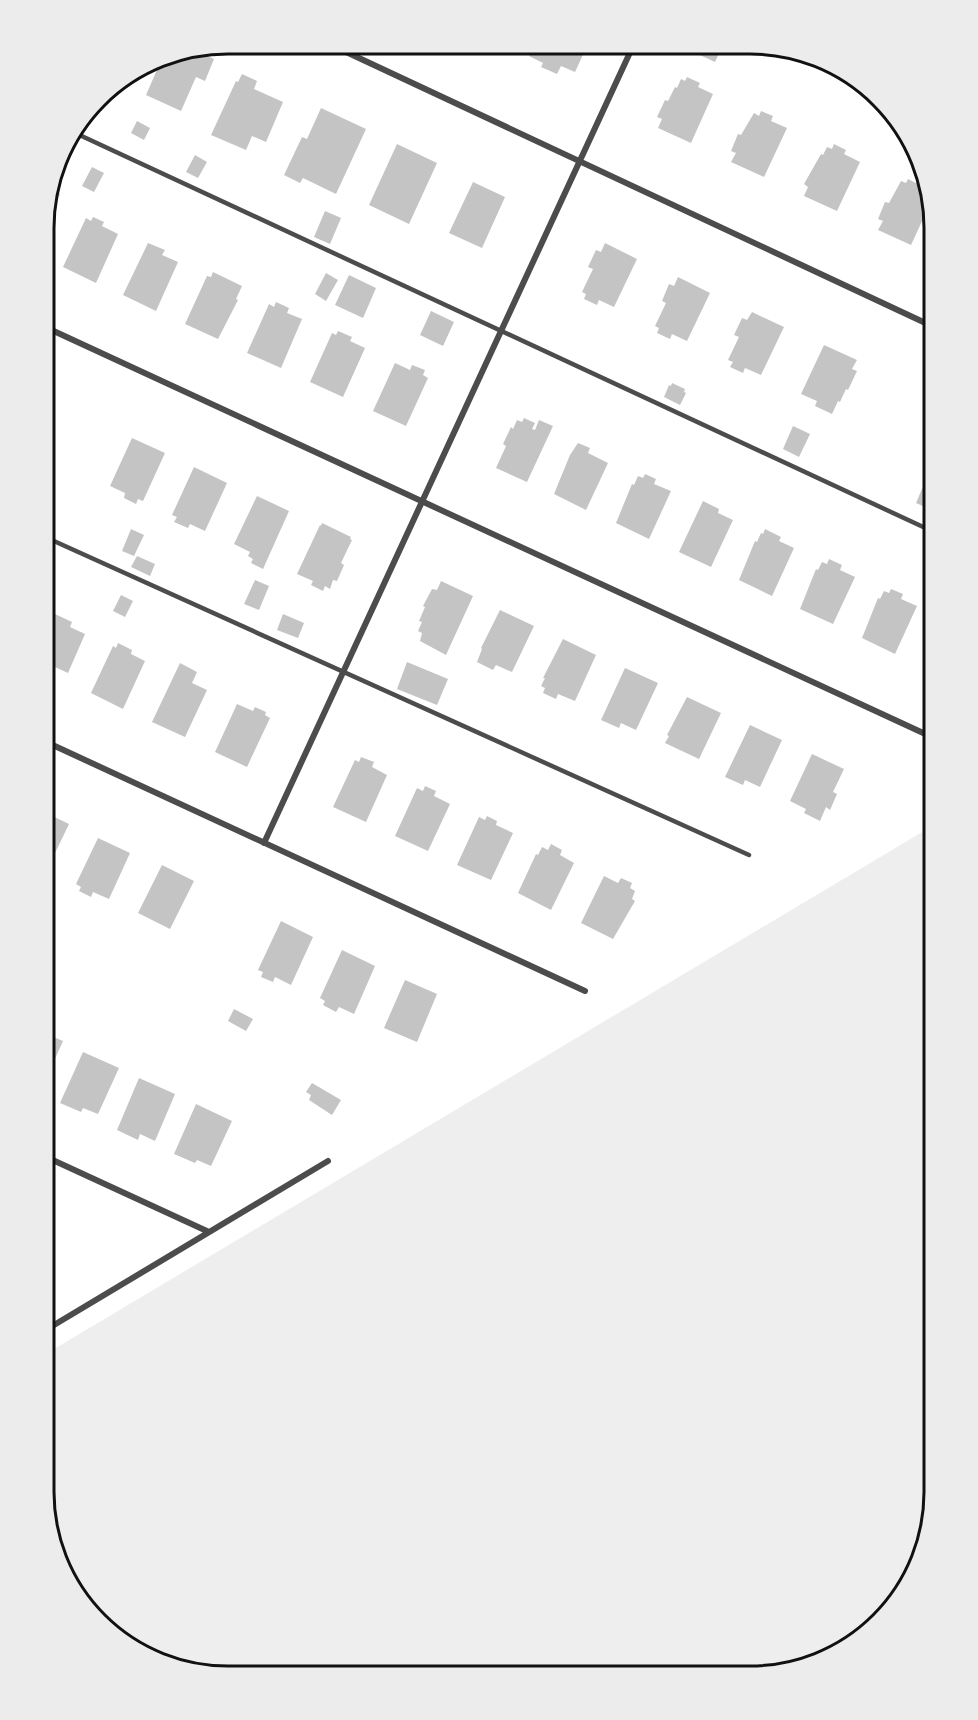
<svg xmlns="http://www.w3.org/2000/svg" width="978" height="1720" font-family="Rubik,sans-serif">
  <rect width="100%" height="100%" fill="#fff"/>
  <!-- green -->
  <path fill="#eee" d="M934 825V1504L921 1562 896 1605 853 1645 810 1667 750 1676 204 1675 115 1638 81 1604 53 1552 44 1492V1355Z"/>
  <!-- building -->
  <path fill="#c4c4c4" d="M534 45 587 46 575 72 561 66 557 74 541 67 543 63 529 56Z
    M691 46 722 47 715 62 689 50Z
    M194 50 214 59 205 81 196 77 181 111 146 95 163 56Z
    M242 74 257 81 254 89 283 102 266 142 252 136 246 150 211 135 236 81 238 82Z
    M687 77 700 83 698 87 713 94 691 143 658 128 662 119 657 117 665 100 668 101 675 87 677 88 681 79 685 81Z
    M321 108 366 129 336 194 303 178 300 183 284 175 302 137 307 139Z
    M761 111 773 116 771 121 787 128 764 177 731 162 736 153 731 151 738 134 741 135 754 113 759 116Z
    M137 121 150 128 144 140 131 133Z
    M397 144 437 163 409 224 369 205Z
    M834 144 846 150 844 154 860 162 837 211 804 196 808 187 804 184 821 154 823 155 827 147 832 149Z
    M195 155 207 162 198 178 186 172Z
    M92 167 104 173 94 192 82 186Z
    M908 179 920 185 918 189 929 194 930 204 911 245 878 230 883 221 878 219 885 202 889 203 901 181 906 183Z
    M473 182 505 197 482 248 449 233Z
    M50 189 60 194 55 206 57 207 45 234V204Z
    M325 211 341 218 330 244 314 237Z
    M93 217 104 222 102 226 118 234 96 283 63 267 86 218 91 221Z
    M148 243 165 250 162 255 178 262 156 311 123 295Z
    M605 243 637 259 614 307 599 300 597 305 584 299 586 294 582 292 593 269 588 267 596 250 601 252Z
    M213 272 242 286 236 299 238 300 218 339 185 324 207 276 211 277Z
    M326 273 338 280 326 301 315 294Z
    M349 275 376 288 363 318 335 305Z
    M678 277 710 293 687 341 672 334 670 339 657 333 659 328 655 326 666 303 662 301 669 284 674 286Z
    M276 302 289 308 287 313 302 319 281 368 247 353 269 304 274 307Z
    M431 311 454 322 443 346 420 335Z
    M752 312 784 327 761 375 745 368 743 373 730 367 733 362 728 360 739 337 734 335 742 318 747 320Z
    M338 331 352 337 350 341 365 348 343 397 310 382 332 333 336 335Z
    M824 345 857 360 852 369 857 371 848 390 846 389 840 402 838 401 832 414 815 406 817 401 801 394Z
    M395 363 410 370 412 365 425 370 423 375 428 378 406 426 373 411Z
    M672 383 685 389 684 392 686 393 680 405 664 397 669 385 671 386Z
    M524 418 535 423 532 429 535 430 539 420 553 426 527 482 496 468 506 446 503 444 511 427 513 429 517 420 522 422Z
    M793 426 810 434 799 457 783 449Z
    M132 438 165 453 143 501 138 499 136 504 124 498 125 493 110 486Z
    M578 443 590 448 588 453 608 463 586 510 554 494 570 455Z
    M934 447V469L926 466Z
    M194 467 227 483 205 531 190 524 188 528 174 522 177 517 172 515Z
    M645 474 656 479 654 484 671 491 649 539 616 523 632 484 634 485 638 476 643 478Z
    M927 477 934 480V511L916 503Z
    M257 496 289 511 263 569 251 563 253 559 248 556 250 552 234 544Z
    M703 501 719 509 718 513 733 520 711 567 679 552Z
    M322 523 351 537 350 539 352 540 341 563 344 565 337 581 333 580 330 589 325 586 323 591 311 585 313 581 297 574 320 525 321 526Z
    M131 529 144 535 134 556 122 551Z
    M765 529 781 537 779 541 794 548 772 596 739 580 755 541 757 542 761 533 763 534Z
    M137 556 155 564 150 576 131 567Z
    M829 559 842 565 840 570 855 577 833 624 800 609 816 569 818 570 822 562 827 564Z
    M255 580 269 586 259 610 244 604Z
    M441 581 473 596 446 655 420 641 422 633 418 631 422 622 419 621 425 607 423 606 432 589 437 590Z
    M891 589 903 594 901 599 917 606 895 654 862 638 878 598 880 599 884 591 889 593Z
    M121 595 133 601 125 617 113 611Z
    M500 610 534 626 512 672 496 665 493 670 477 662 482 649 481 648Z
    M55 614 72 622 70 627 85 634 68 673 44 662 45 637Z
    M283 614 304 623 298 638 277 630Z
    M563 639 596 655 575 701 558 694 556 699 543 693 545 688 541 686 545 678H543Z
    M118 643 132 650 131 654 145 661 123 709 91 693 113 646 116 648Z
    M934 645V672L924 667Z
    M407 662 448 679 437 705 397 689Z
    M180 663 197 672 192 683 207 690 185 737 152 722Z
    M625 668 658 683 636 730 621 723 619 728 601 720Z
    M687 697 721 713 699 759 665 743 669 736 667 735Z
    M237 704 253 711 255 707 266 712 265 715 270 718 247 767 215 752Z
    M750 725 782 740 760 787 745 780 743 785 725 777Z
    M812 754 844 769 833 792 837 794 830 810 826 807 820 821 804 813 806 809 790 801Z
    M361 757 374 762 372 767 387 775 366 822 333 807 355 760 359 762Z
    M425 786 436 791 434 796 450 804 428 851 395 836 417 788 423 791Z
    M44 812 69 824 44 876Z
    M487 816 497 821 496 825 513 833 491 880 457 865 479 817 485 820Z
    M98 838 130 853 109 899 93 892 91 897 79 891 81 887 76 884Z
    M551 844 562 850 560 855 574 863 551 910 518 893 536 854 538 855 542 847 548 850Z
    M162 865 194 881 170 929 138 913Z
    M604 876 618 883 621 878 632 883 630 888 635 891 632 899 635 901 613 939 581 923Z
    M281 921 313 937 291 985 275 977 273 982 261 977 263 972 258 970Z
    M342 950 375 966 354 1014 339 1007 336 1012 323 1005 325 1001 320 998Z
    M405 980 437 994 417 1042 384 1028Z
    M234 1009 253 1019 246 1031 228 1021Z
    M44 1033 63 1041 44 1083Z
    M83 1052 119 1068 98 1114 83 1108 81 1112 60 1103Z
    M139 1078 175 1094 155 1141 140 1134 138 1140 117 1130Z
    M312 1083 341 1100 332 1115 309 1100 311 1095 306 1092Z
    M196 1104 232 1121 211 1166 197 1160 195 1163 174 1154Z"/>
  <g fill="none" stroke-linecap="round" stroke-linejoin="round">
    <!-- service -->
    <path stroke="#4c4c4c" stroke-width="4.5" d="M784 47 817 62
      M73 132 934 532
      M45 537 749 855"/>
    <!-- minor -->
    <path stroke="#4c4c4c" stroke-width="6" d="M329 44 934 327
      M45 327 934 738
      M44 741 585 991
      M264 843 633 46
      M44 1156 209 1232
      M44 1331 328 1161"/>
  </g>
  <!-- crop -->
  <path d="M0 0H978V1720H0ZM228 54H750A174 174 0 0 1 924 228V1492A174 174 0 0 1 750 1666H228A174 174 0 0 1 54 1492V228A174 174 0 0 1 228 54Z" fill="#ececec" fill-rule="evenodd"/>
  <path fill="none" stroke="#111" stroke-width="3" d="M228 54H750A174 174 0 0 1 924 228V1492A174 174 0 0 1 750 1666H228A174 174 0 0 1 54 1492V228A174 174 0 0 1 228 54Z"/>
</svg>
